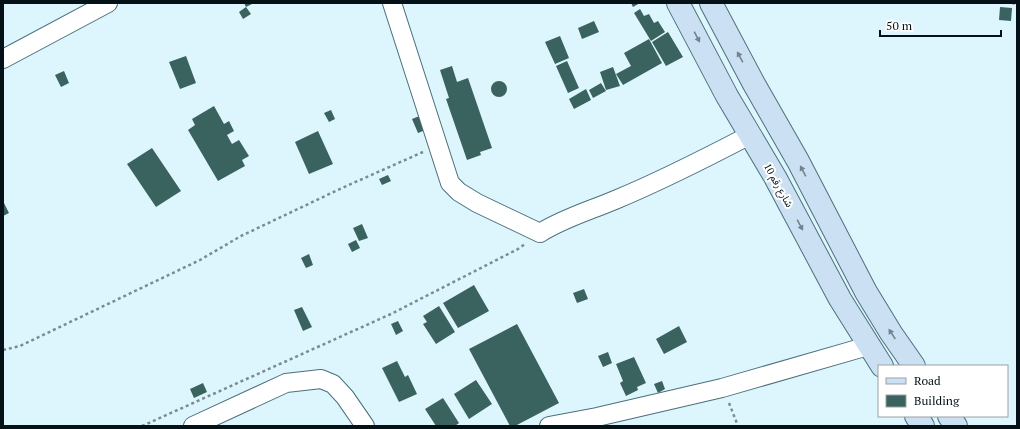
<svg xmlns="http://www.w3.org/2000/svg" width="1020" height="429" font-family="'PT Serif','Noto Sans Arabic',serif">
  <rect width="100%" height="100%" fill="#ddf6fd"/>
  <!-- building -->
  <path fill="#3a625e" d="M244 3H254L246 7Z
    M631 3H640L633 7Z
    M246 7 251 14 243 19 239 12Z
    M1000 7 1012 8 1011 21 999 20Z
    M640 9 644 16 649 14 654 23 658 21 665 32 651 41 634 13Z
    M594 21 599 32 582 39 578 28Z
    M668 32 683 57 666 66 652 42Z
    M560 36 569 58 555 64 545 42Z
    M649 39 662 63 623 85 616 74 631 66 624 53Z
    M186 56 196 83 180 89 169 62Z
    M567 61 579 88 568 93 556 66Z
    M452 66 457 82 468 78 492 148 480 152 481 155 467 160 446 99 449 98 440 70Z
    M613 67 620 86 606 90 600 72Z
    M64 71 69 83 61 87 55 75Z
    M491 89a8 8 0 1 1 16 0a8 8 0 1 1-16 0Z
    M601 83 606 91 593 98 589 90Z
    M586 89 591 100 574 109 569 99Z
    M214 106 224 124 229 121 234 131 227 135 232 144 239 140 249 156 242 160 245 166 218 181 188 130 195 125 192 119Z
    M331 110 335 119 329 122 324 113Z
    M422 115 428 129 418 133 412 119Z
    M318 131 333 164 309 174 295 142Z
    M152 148 181 191 156 207 127 164Z
    M388 175 391 181 382 185 379 179Z
    M3 201 9 213 3 216Z
    M362 224 368 238 359 241 353 228Z
    M356 240 360 248 352 252 348 244Z
    M309 254 313 265 306 268 301 258Z
    M474 285 489 311 458 328 443 303Z
    M584 289 588 299 577 303 573 293Z
    M439 306 455 332 436 344 423 324 427 322 423 316Z
    M302 307 312 327 303 331 294 310Z
    M398 321 403 331 396 335 391 324Z
    M517 324 559 403 515 426H510L469 349Z
    M679 326 687 342 664 354 656 339Z
    M608 352 612 363 603 367 598 356Z
    M634 357 646 383 637 387 638 390 626 396 620 383 623 381 616 364Z
    M397 361 405 377 408 375 417 394 399 402 382 368Z
    M476 380 492 404 469 419 454 394Z
    M662 381 665 389 658 393 654 384Z
    M203 383 207 392 194 398 190 389Z
    M443 398 459 423 455 426H436L425 409Z"/>
  <g fill="none" stroke-linecap="round" stroke-linejoin="round">
    <defs>
      <path id="street" d="M392 3 450 183 459 192 477 203 540 233C564 218 589 211 615 200 661 181 706 158 750 135
        M3 59 108 3
        M193 426 286 383 321 379 333 384 345 397 365 426
        M549 426 597 417 722 388 868 346"/>
      <path id="secondary" d="M678 3 727 96 775 177 840 299 882 366
        M711 3 754 84 798 161 866 292 891 333 914 366
        M916 416 923 426
        M949 416 956 426"/>
    </defs>
    <!-- street casing -->
    <use href="#street" stroke="#4b707b" stroke-width="20"/>
    <!-- secondary casing -->
    <use href="#secondary" stroke="#4b707b" stroke-width="24"/>
    <!-- path -->
    <path stroke="#788c92" stroke-width="2.5" stroke-dasharray="3 3" stroke-linecap="butt" d="M1012 3 1017 4
      M3 350 20 346 200 260 241 236 342 188 423 152
      M729 403 738 426
      M142 426 391 314 518 249 525 244"/>
    <!-- street -->
    <use href="#street" stroke="#fff" stroke-width="18"/>
    <!-- secondary -->
    <use href="#secondary" stroke="#cce0f3" stroke-width="22"/>
  </g>
  <!-- one-way arrows -->
  <defs><path id="oneway-solid" d="M-6-.8H1V-3.2L6.5 0L1 3.2V.8H-6Z"/></defs>
  <g fill="#728390">
    <use href="#oneway-solid" transform="translate(697 37) rotate(63)"/>
    <use href="#oneway-solid" transform="translate(740 57) rotate(-118)"/>
    <use href="#oneway-solid" transform="translate(803 171) rotate(-118)"/>
    <use href="#oneway-solid" transform="translate(800 225) rotate(62)"/>
    <use href="#oneway-solid" transform="translate(892 334) rotate(-123)"/>
  </g>
  <g text-anchor="middle" stroke-width="4" stroke-linejoin="round" paint-order="stroke">
    <!-- street labels -->
    <g font-size="10" fill="#041116" stroke="#fff">
      <text transform="translate(779 185) rotate(61)" y="4">شارع رقم 10</text>
    </g>
  </g>
  <!-- border -->
  <rect width="1020" height="429" fill="none" stroke="#041116" stroke-width="8"/>
  <!-- legend -->
  <rect x="878" y="365" width="130" height="52" fill="#ffffff" stroke="#9ba0a2"/>
  <rect x="886" y="378" width="20" height="6" fill="#cce0f3" stroke="#9ba0a2"/>
  <text x="914" y="385" font-size="12" fill="#041116">Road</text>
  <rect x="886" y="395" width="20" height="12" fill="#3a625e" stroke="#9ba0a2"/>
  <text x="914" y="405" font-size="12" fill="#041116">Building</text>
  <!-- scale -->
  <path d="M880 30v6h121v-6" fill="none" stroke="#041116" stroke-width="2"/>
  <text x="886" y="30" font-size="12" fill="#041116" stroke="#ffffff" stroke-width="3" paint-order="stroke">50 m</text>
</svg>
